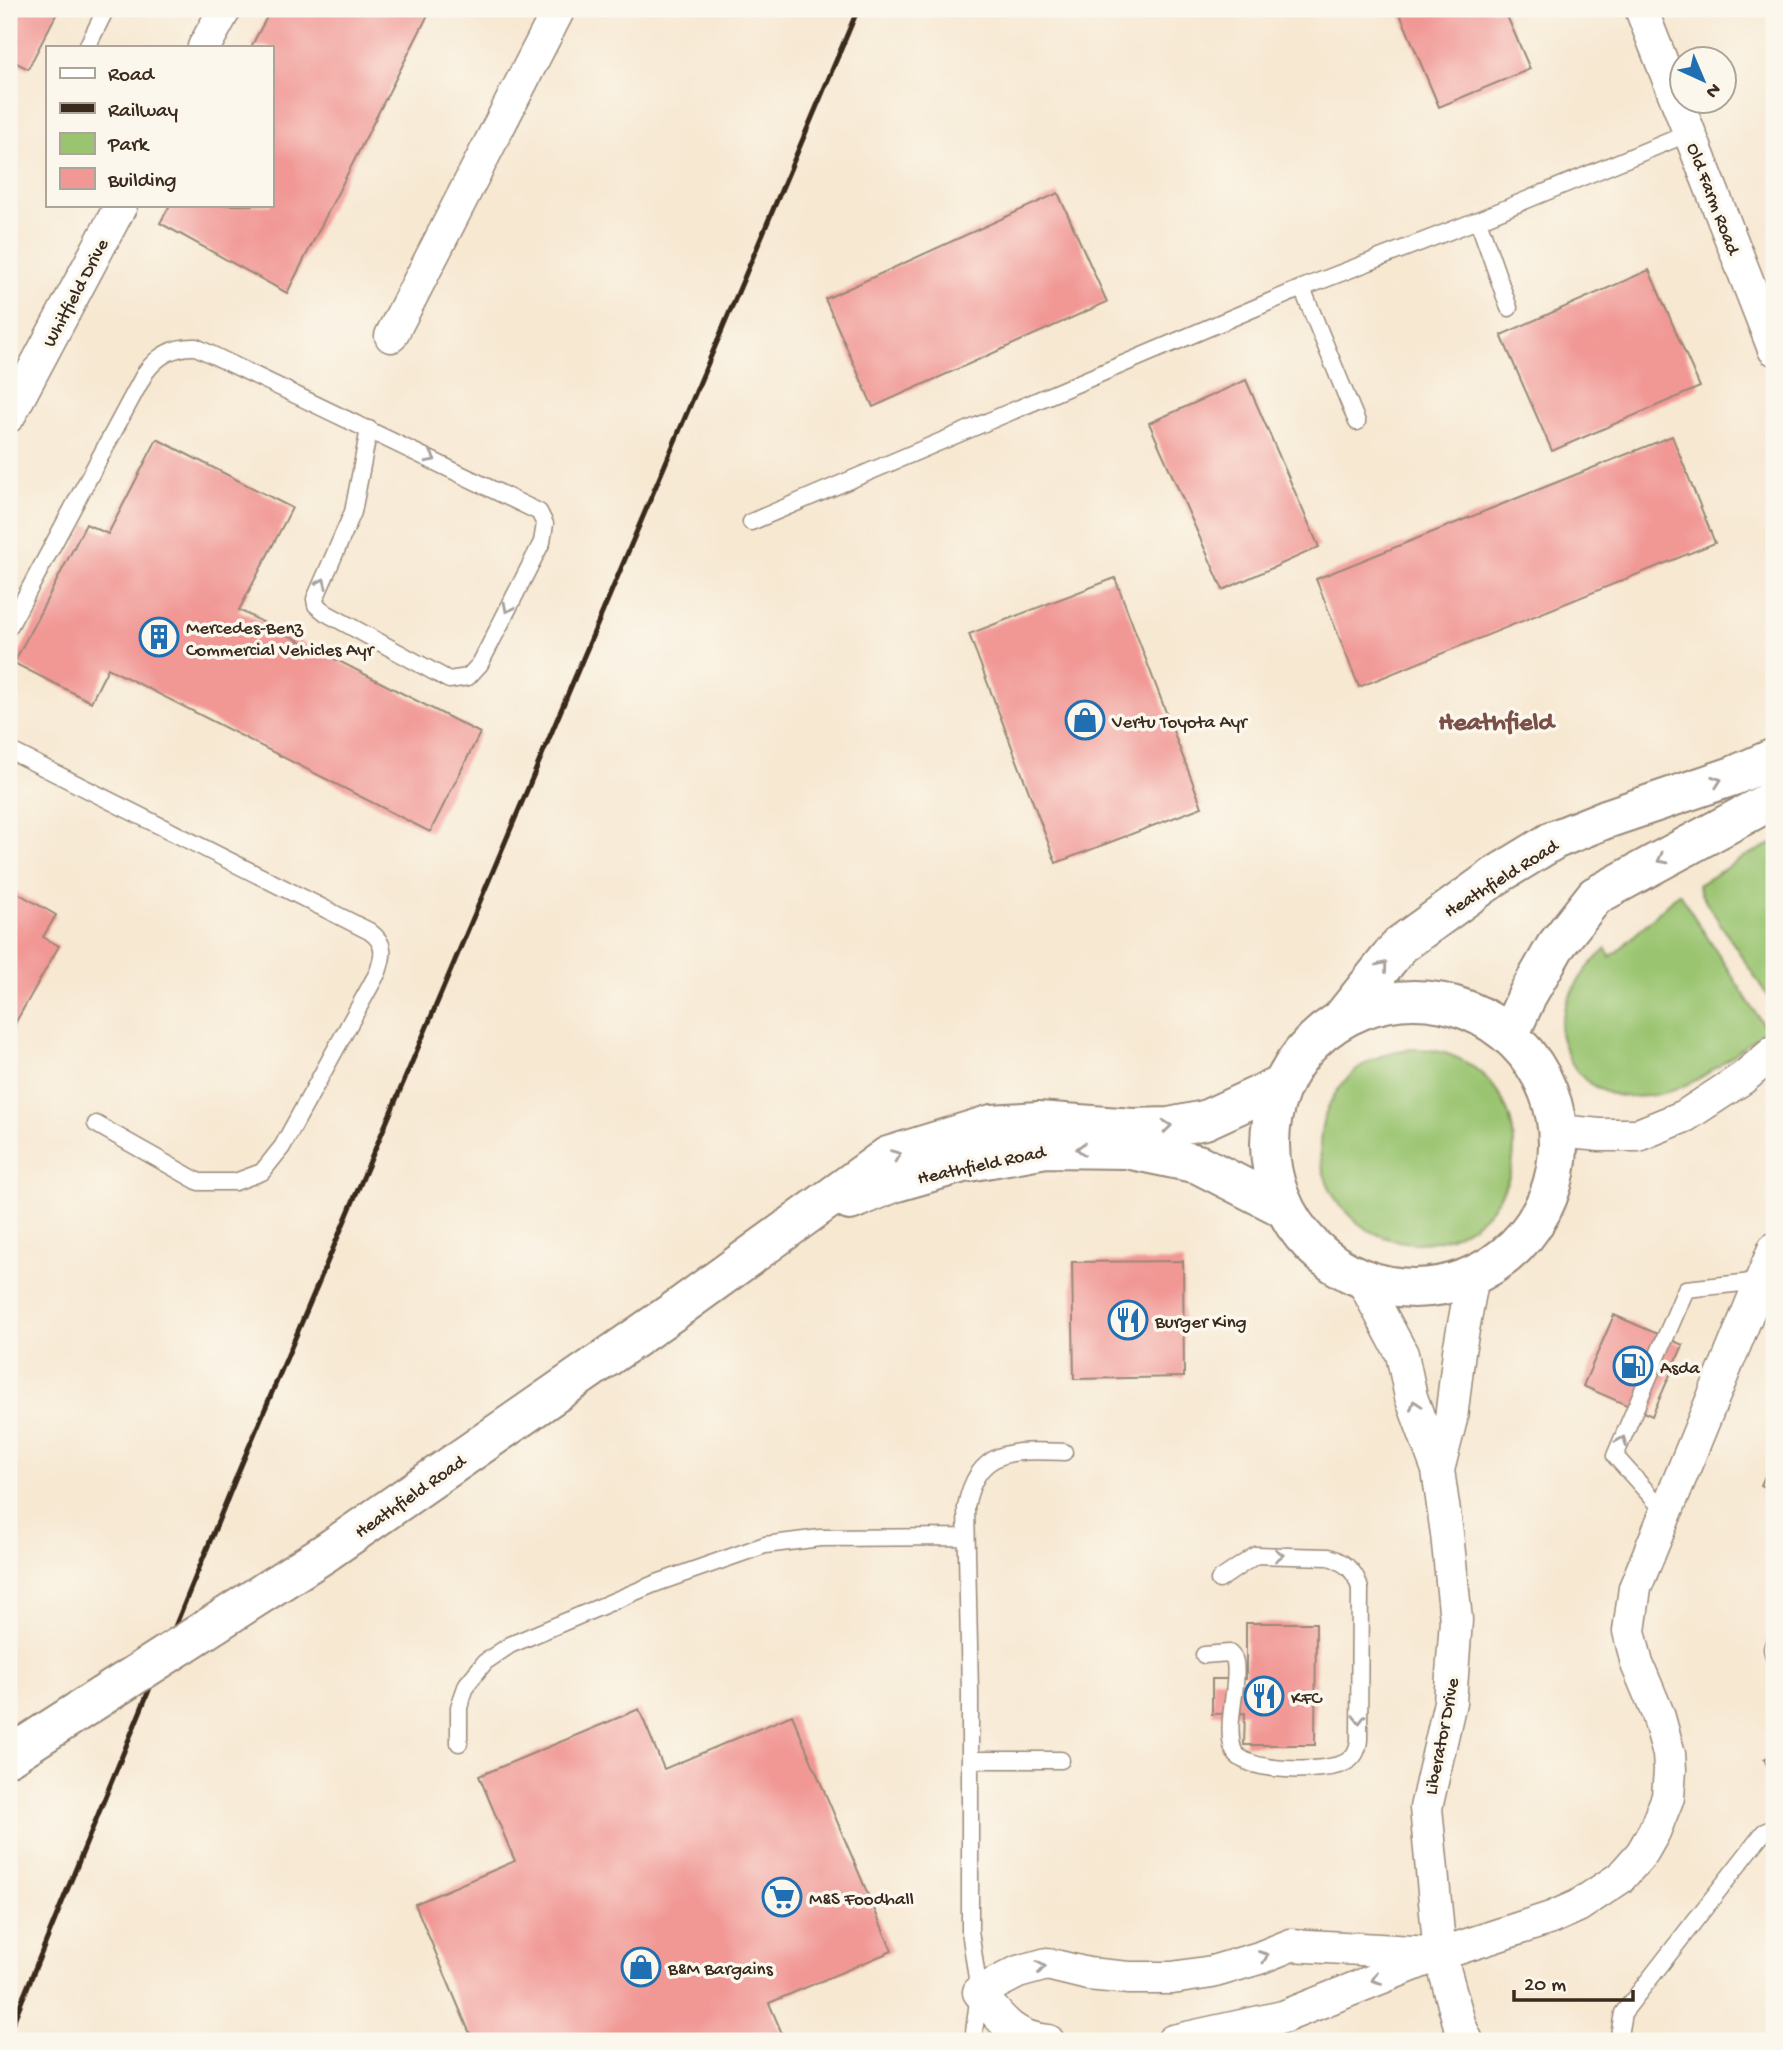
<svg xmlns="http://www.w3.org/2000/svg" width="1783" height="2050" font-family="'Gochi Hand',sans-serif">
  <rect width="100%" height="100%" fill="#fbf7ec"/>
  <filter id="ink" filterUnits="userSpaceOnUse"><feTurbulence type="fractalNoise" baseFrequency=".0143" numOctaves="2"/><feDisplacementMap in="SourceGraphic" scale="14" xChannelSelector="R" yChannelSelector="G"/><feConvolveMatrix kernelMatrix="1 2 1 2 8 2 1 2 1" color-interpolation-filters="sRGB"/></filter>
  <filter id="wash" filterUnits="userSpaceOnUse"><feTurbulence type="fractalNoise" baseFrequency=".00686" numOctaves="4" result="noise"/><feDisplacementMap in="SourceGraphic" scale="28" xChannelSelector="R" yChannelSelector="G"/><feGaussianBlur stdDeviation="1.57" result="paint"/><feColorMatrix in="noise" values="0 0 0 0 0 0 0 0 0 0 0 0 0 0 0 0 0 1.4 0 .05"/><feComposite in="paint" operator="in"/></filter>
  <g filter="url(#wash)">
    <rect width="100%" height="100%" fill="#f7e8d2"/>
    <!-- green -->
    <path fill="#9ac470" stroke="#6a7747" stroke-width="2" d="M1774 843V1006L1701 894 1698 885 1748 855Z
      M1679 893 1766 1029C1732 1056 1693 1092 1647 1096 1610 1100 1580 1087 1566 1051 1564 1045 1560 1038 1560 1031 1563 1000 1583 969 1606 949L1610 957 1620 949Z
      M1320 1146a97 97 0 1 1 194 0a97 97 0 1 1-194 0Z"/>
    <g id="blocks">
      <!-- building -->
      <path fill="#f19895" d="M9 9H59L28 69 9 59Z
        M271 9H431L287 293 160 223 170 205H271V47H251Z
        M1398 9H1504L1530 69 1439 107Z
        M1058 193 1107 302 873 407 825 299Z
        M1649 270 1700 387 1552 451 1501 335Z
        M1246 380 1319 547 1223 590 1149 423Z
        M1672 436 1715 543 1359 687 1316 579Z
        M157 439 292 508 239 610 480 733 430 832 108 668 91 702 14 663 86 524 108 534Z
        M1115 578 1202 807 1056 863 969 634Z
        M9 888 56 915 43 937 59 946 9 1034Z
        M1183 1261 1184 1377 1074 1379 1072 1262Z
        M1614 1315 1683 1345 1652 1416 1583 1386Z
        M1774 1456V1491L1761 1485Z
        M1246 1623H1316L1315 1745H1244L1245 1713 1212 1714V1679H1246Z
        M639 1709 664 1769 792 1715 892 1951 769 2003 783 2036 770 2041H473L415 1904 515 1861 479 1776Z
        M1774 1754V1775L1772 1776 1764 1759Z"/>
    </g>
  </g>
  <g filter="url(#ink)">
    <use href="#blocks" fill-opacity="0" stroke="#998978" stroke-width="2"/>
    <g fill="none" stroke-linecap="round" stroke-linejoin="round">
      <defs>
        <path id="lane" d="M87 47 106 9
          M1478 220 1509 308
          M1357 422 1302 288 1478 220 1689 133
          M751 522 1302 288
          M9 627 145 373C157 356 174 346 196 347L539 512 545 524 542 542 480 664 468 677 449 680 326 613 316 605 315 599 353 512 369 429
          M9 750 369 931C386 943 384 954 378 972L282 1147 262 1172 235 1182H199L96 1124
          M1666 1513 1615 1456 1686 1289 1761 1281
          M1774 1642 1772 1649 1774 1657
          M1204 1655 1229 1653C1232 1656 1234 1657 1235 1662 1239 1688 1225 1722 1233 1749 1241 1774 1327 1773 1346 1762 1354 1758 1358 1749 1359 1740L1360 1589C1356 1571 1345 1562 1329 1557L1256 1555 1219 1580
          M459 1743V1707L467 1684 485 1662 510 1645 654 1584 765 1545 820 1538 966 1537
          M970 1760H1061
          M973 2041 979 1992 970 1931V1692L966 1507C977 1447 1014 1450 1064 1452
          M1622 2041 1619 2035 1623 2013 1764 1832 1774 1828"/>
        <path id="street" d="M1641 9 1774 349
          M204 47 225 9
          M391 336 559 9
          M9 416 121 205
          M1559 1131 1600 1135H1638L1685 1116 1743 1078 1774 1052
          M1362 1279 1402 1354 1411 1397 1438 1470 1447 1534 1456 1620 1450 1702 1426 1808 1440 1954 1460 2026 1467 2041
          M1438 1470 1451 1419 1459 1351 1473 1276
          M1048 2041C1012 2038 1000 2018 979 1992L1018 1972 1047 1964 1088 1974 1129 1978H1172L1212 1972 1259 1958 1291 1945 1431 1953
          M1173 2041 1283 2017 1440 1954 1551 1918 1578 1906 1620 1878 1642 1853 1654 1832 1668 1797 1670 1770 1669 1754 1658 1714 1637 1664 1629 1631 1635 1588 1774 1249"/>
        <path id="secondary" d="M1270 1144a144 144 0 1 1 288 0a144 144 0 1 1-288 0Z
          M1341 1019 1400 945 1497 875 1554 840 1606 819 1733 776 1774 758
          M1509 1036 1528 994 1555 947 1595 896 1774 799
          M850 1201 893 1183 963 1163 1046 1148 1126 1149 1198 1164 1284 1208
          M325 1553 677 1309 888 1156 992 1124 1038 1121 1133 1128 1169 1127 1205 1120 1281 1085
          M9 1756 102 1696"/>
      </defs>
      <!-- lane casing -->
      <use href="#lane" stroke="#998978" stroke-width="19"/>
      <!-- street casing -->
      <use href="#street" stroke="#998978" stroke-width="35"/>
      <!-- secondary casing -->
      <use href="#secondary" stroke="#998978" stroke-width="42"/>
      <!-- lane -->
      <use href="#lane" stroke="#fff" stroke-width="16"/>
      <!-- street -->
      <use href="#street" stroke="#fff" stroke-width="32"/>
      <!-- secondary -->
      <use href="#secondary" stroke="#fff" stroke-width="38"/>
      <!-- rail -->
      <path stroke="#3b2a1e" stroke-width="5" d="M9 2032 240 1468 858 9"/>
      <defs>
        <path id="secondary-bridge" d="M102 1696 325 1553"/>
      </defs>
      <!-- secondary-bridge casing -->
      <use href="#secondary-bridge" stroke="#998978" stroke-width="42" stroke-linecap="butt"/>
      <!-- secondary-bridge -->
      <use href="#secondary-bridge" stroke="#fff" stroke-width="38"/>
    </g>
    <!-- one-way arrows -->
    <defs><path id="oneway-chevron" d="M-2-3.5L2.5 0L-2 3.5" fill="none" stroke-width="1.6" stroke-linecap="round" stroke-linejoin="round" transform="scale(1.75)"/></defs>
    <g stroke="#a79f9a">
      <use href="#oneway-chevron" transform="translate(431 458) rotate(26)"/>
      <use href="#oneway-chevron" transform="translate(322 583) rotate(-66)"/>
      <use href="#oneway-chevron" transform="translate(508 608) rotate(117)"/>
      <use href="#oneway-chevron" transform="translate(1717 781) rotate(-19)"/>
      <use href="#oneway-chevron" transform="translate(1662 859) rotate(152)"/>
      <use href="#oneway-chevron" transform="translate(1383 966) rotate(-51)"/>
      <use href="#oneway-chevron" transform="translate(1167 1126) rotate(-6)"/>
      <use href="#oneway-chevron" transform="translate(1081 1149) rotate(-179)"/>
      <use href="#oneway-chevron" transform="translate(896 1155) rotate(-22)"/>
      <use href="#oneway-chevron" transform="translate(1415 1405) rotate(-109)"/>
      <use href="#oneway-chevron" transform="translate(1622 1441) rotate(-67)"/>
      <use href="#oneway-chevron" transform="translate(1279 1555)"/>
      <use href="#oneway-chevron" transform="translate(1359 1719) rotate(90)"/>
      <use href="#oneway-chevron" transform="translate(1264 1956) rotate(-21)"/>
      <use href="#oneway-chevron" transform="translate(1041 1967) rotate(-8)"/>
      <use href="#oneway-chevron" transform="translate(1376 1979) rotate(158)"/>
    </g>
  </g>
  <!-- icons -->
  <defs>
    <symbol id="building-ring" viewBox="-11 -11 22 22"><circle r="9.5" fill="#fbf7ec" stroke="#1f6fb2" stroke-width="1.5"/><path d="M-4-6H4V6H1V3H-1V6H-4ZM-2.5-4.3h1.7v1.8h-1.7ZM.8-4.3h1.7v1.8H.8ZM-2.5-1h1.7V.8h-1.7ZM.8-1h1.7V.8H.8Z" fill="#1f6fb2"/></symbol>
    <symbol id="shop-ring" viewBox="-11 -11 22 22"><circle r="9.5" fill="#fbf7ec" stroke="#1f6fb2" stroke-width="1.5"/><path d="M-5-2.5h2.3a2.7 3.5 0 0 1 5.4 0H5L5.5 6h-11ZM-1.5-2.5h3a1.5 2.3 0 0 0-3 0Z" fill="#1f6fb2"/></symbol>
    <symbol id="restaurant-ring" viewBox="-11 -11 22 22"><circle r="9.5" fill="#fbf7ec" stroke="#1f6fb2" stroke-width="1.5"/><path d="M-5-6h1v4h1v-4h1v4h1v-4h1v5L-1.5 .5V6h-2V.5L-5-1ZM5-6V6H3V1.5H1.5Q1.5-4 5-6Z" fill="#1f6fb2"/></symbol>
    <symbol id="fuel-ring" viewBox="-11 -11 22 22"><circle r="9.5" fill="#fbf7ec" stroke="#1f6fb2" stroke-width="1.5"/><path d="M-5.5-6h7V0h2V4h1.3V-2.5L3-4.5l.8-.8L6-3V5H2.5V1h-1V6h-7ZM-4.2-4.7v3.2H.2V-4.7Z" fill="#1f6fb2"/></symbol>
    <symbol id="supermarket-ring" viewBox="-11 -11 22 22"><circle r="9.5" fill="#fbf7ec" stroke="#1f6fb2" stroke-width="1.5"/><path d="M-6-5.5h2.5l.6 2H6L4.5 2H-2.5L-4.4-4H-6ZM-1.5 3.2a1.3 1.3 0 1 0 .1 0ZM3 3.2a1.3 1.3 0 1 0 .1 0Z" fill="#1f6fb2"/></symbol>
  </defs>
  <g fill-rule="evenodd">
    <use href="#building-ring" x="137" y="615" width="44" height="44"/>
    <use href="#shop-ring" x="1063" y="698" width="44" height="44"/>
    <use href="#restaurant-ring" x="1106" y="1298" width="44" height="44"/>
    <use href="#fuel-ring" x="1611" y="1344" width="44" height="44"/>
    <use href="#restaurant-ring" x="1242" y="1674" width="44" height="44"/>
    <use href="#supermarket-ring" x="760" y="1875" width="44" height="44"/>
    <use href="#shop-ring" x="619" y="1945" width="44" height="44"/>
  </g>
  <g text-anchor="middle" stroke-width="7" stroke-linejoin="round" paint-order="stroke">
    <!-- street labels -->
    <g font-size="19" fill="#3b2a1e" stroke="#fbf7ec">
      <text transform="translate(1715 198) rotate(69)" y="7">Old Farm Road</text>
      <text transform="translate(74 292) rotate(-62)" y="7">Whitfield Drive</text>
      <text transform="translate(1500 877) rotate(-32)" y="7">Heathfield Road</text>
      <text transform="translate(981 1163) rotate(-12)" y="7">Heathfield Road</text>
      <text transform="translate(409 1495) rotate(-35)" y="7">Heathfield Road</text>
      <text transform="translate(1440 1736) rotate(-79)" y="7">Liberator Drive</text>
    </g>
    <!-- poi labels -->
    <g font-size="19" fill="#3b2a1e" stroke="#fbf7ec" text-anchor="start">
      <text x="186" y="633">Mercedes-Benz<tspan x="186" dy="22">Commercial Vehicles Ayr</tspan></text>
      <text x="1112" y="727">Vertu Toyota Ayr</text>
      <text x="1155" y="1327">Burger King</text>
      <text x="1660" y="1373">Asda</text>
      <text x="1291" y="1703">KFC</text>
      <text x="809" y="1904">M&amp;S Foodhall</text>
      <text x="668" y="1974">B&amp;M Bargains</text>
    </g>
    <!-- district labels -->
    <g font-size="26" font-weight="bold" fill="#7b5048" stroke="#fbf7ec">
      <text x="1496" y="729">Heathfield</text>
    </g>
  </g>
  <!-- margin -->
  <rect width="1783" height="2050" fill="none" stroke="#fbf7ec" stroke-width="35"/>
  <!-- legend -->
  <rect x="46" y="46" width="228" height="161" fill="#fbf7ec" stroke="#aea59a" stroke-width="2"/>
  <rect x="60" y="68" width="35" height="10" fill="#ffffff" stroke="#aea59a" stroke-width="2"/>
  <text x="108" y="80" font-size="21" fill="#3b2a1e">Road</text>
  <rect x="60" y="103" width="35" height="10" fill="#3b2a1e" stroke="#aea59a" stroke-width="2"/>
  <text x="108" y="116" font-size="21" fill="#3b2a1e">Railway</text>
  <rect x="60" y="133" width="35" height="21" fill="#9ac470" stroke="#aea59a" stroke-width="2"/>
  <text x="108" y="150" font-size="21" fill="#3b2a1e">Park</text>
  <rect x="60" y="168" width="35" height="21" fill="#f19895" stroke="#aea59a" stroke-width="2"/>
  <text x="108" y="186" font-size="21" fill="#3b2a1e">Building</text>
  <!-- north arrow -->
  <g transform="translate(1703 80) rotate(136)"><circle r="33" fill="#fbf7ec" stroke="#aea59a" stroke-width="2"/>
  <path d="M0-5L12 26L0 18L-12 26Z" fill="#1f6fb2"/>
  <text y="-10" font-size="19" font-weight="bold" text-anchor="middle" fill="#3b2a1e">N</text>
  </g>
  <!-- scale -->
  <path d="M1514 1990v10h119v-10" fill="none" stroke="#3b2a1e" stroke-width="3.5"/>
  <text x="1524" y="1990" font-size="21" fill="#3b2a1e" stroke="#fbf7ec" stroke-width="5" paint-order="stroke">20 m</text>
</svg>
